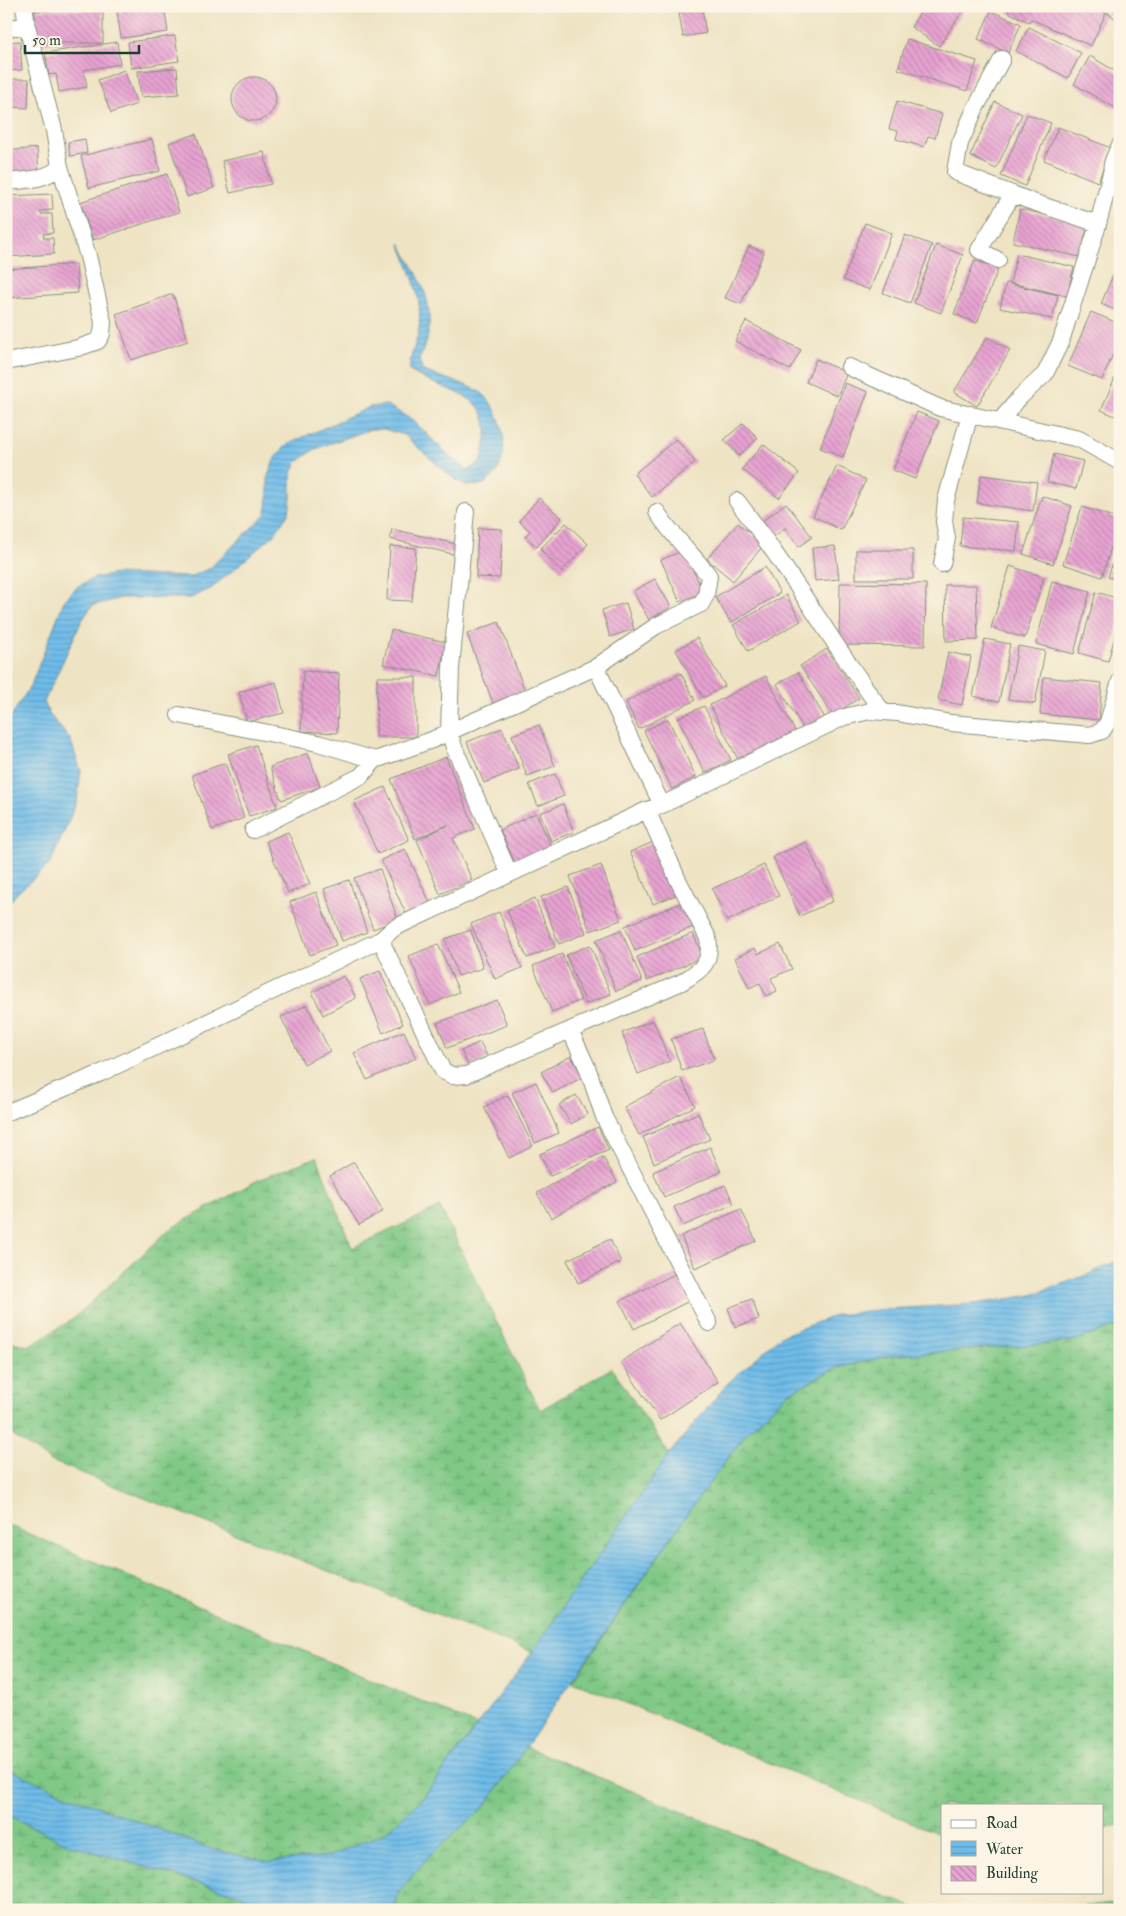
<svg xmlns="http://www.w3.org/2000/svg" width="1126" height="1916" font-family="'IM FELL Double Pica',serif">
  <defs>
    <pattern id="wetland-marsh" width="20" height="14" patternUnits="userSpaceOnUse" patternTransform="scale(1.25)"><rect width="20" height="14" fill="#7fc885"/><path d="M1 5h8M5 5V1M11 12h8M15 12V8" fill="none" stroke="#67a46e"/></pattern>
    <pattern id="water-rules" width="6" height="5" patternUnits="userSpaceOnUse" patternTransform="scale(1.25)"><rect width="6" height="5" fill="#6fbce9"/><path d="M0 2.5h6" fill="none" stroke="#5b9abe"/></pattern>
    <pattern id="building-back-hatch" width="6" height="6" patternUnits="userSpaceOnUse" patternTransform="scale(1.25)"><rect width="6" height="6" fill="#e8a2d2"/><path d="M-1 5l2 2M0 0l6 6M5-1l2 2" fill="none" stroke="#bb85ab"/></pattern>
  </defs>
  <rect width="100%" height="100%" fill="#fcf5e5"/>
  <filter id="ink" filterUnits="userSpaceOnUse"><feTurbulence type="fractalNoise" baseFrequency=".02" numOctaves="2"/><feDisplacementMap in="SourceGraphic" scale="10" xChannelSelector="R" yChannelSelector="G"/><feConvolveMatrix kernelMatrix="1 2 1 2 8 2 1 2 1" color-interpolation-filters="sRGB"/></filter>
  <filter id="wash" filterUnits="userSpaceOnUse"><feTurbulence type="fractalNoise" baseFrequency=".0096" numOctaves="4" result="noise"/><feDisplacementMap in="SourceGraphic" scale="20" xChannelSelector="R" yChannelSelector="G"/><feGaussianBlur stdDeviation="1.12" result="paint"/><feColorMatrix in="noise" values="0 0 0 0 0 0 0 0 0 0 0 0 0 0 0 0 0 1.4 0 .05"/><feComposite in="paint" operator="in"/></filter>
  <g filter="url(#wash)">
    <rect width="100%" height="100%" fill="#eee3c3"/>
    <!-- wetland -->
    <path fill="url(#wetland-marsh)" stroke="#4f825c" d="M317 1157 352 1248 440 1207 540 1410 612 1368 669 1454 532 1652 49 1460 6 1431V1340L28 1346 72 1320 170 1229 258 1180Z
      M1120 1325V1825L1102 1828V1805H942V1835L573 1681 692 1507 747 1432 788 1393 836 1368 888 1356 1070 1342Z
      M6 1524 477 1725 423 1798 385 1833 330 1856 270 1862 214 1850 62 1793 6 1768Z
      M526 1747 914 1908 923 1910H392L400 1891 427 1858 486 1805Z
      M6 1814 70 1845 241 1895 264 1910H6Z
      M1120 1902V1910H1053Z"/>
    <!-- water -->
    <path fill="url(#water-rules)" stroke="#477c8e" d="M400 243C417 275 434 297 428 334 427 343 422 352 419 360L423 371C436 376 475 386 484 395 506 416 514 466 485 483 481 486 472 485 466 486L448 474 404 435 384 429H371L315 449 296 463 291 476V498L289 513 274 535 212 588 191 598H122L93 605 82 620 44 702 49 714 70 739 81 771 77 801 50 864 17 893 6 907V725L31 685 64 601 77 587 94 578 116 574 191 577 210 568 266 514 268 497V476L275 458 288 444 370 407 387 405 415 422 452 459 468 470 481 462C502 390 456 399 410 371 409 356 415 348 418 334 425 302 411 273 400 243Z
      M1120 1259V1325L1070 1342 888 1356 836 1368 788 1393 747 1432 692 1507 486 1805 427 1858 400 1891 392 1910H264L241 1895 70 1845 6 1814V1768L62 1793 214 1850 270 1862 330 1856 385 1833 423 1798 532 1652 669 1454 728 1383 781 1336 837 1315 886 1309 975 1304 1032 1295 1092 1273Z"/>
    <g id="blocks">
      <!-- building -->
      <path fill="url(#building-back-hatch)" d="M6 6H11L12 23 6 24Z
        M33 6H101V9H33Z
        M164 6 168 32 121 38 117 12Z
        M924 6H966L939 46 911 27Z
        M1011 6H1030L1036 9 1037 6H1092L1106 13 1091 46 1031 19 1029 22 1008 12Z
        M1111 6H1120V21L1107 13Z
        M702 9 706 33 683 37 679 13Z
        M35 10H103V43H35Z
        M991 11 1021 24 1008 53 978 39Z
        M1029 27 1081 53 1068 78 1016 51Z
        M173 36H175L179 61 131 68 128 42Z
        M907 39 977 61 967 91 898 69Z
        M20 41 22 70 6 71V42Z
        M117 42 120 64 84 70 87 87 59 92 56 74 49 75 45 53Z
        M1090 56 1120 74V111L1074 84Z
        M177 68 179 94 141 97 138 71Z
        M124 70 137 104 111 113 98 80Z
        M232 99a22 22 0 1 1 44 0a22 22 0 1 1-44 0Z
        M6 79H29L28 108 6 107Z
        M897 101 942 114 935 138 928 136 924 147 896 139 898 131 889 129Z
        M995 102 1022 114 996 169 970 156Z
        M1027 114 1051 123 1025 186 1001 176Z
        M1058 127 1111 148 1098 182 1044 160Z
        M196 134 214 188 187 197 169 143Z
        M85 139 87 153 70 156 68 142Z
        M152 139 160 171 89 188 81 156Z
        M37 148 39 171 6 174V151Z
        M264 152 271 184 230 193 222 161Z
        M167 174 179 212 93 240 80 202Z
        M52 194 53 210 41 211V214H52L53 233 43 234 44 238H53L54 254 6 257V196Z
        M1020 209 1088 224 1080 257 1013 242Z
        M865 223 892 233 870 290 843 280Z
        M905 235 932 245 910 303 883 293Z
        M936 245 963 255 941 313 914 303Z
        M749 246 764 252 741 304 725 298Z
        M1017 254 1074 267 1067 296 1010 283Z
        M975 260 998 269 977 323 954 314Z
        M76 264 78 293 6 298V269Z
        M1113 275 1120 278V312L1101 304Z
        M1006 283 1058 295 1052 319 1000 308Z
        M173 294 188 341 131 360 116 314Z
        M1091 312 1120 324V338L1102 380 1068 366Z
        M746 321 801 350 790 370 735 341Z
        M987 337 1010 350 977 406 954 392Z
        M816 359 847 373 837 396 806 382Z
        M1115 378 1120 380V418L1101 410Z
        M845 383 868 392 843 457 820 448Z
        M917 412 939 421 915 479 893 470Z
        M743 423 758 438 739 456 724 440Z
        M676 439 695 462 652 497 634 474Z
        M763 444 799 473 779 498 742 469Z
        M1054 454 1083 461 1076 489 1047 482Z
        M837 466 866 480 841 530 813 516Z
        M981 475 1037 482 1033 511 977 503Z
        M1042 496 1072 506 1053 564 1023 554Z
        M539 498 562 518 537 547 525 537 530 531 519 521Z
        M786 503 812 537 799 547 785 528 769 540 757 525Z
        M1082 507 1120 519 1102 577 1063 564Z
        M963 517 1019 522 1016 551 960 546Z
        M566 523 588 544 562 571 540 549Z
        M738 523 764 545 733 581 707 559Z
        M478 528 502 529 500 578 476 577Z
        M392 529 460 545 457 555 390 539Z
        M1120 542V580L1108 577Z
        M390 546 416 548 412 601 387 600Z
        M835 546 839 579 815 581 812 548Z
        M684 550 703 592 680 602 661 560Z
        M856 550H913V579H856Z
        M1010 566 1044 577 1025 638 991 628Z
        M765 567 780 593 731 623 715 597Z
        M655 579 671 607 649 620 633 591Z
        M1052 581 1090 591 1074 654 1036 644Z
        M840 583 926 584 925 646 839 645Z
        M945 585H976L978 640 946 641Z
        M1096 592 1120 599V619L1108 661 1079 653Z
        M786 595 801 621 748 651 733 625Z
        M626 603 634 629 610 637 602 610Z
        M499 622 525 691 493 703 467 634Z
        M391 630 446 642 439 676 383 664Z
        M697 638 725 686 703 698 676 650Z
        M985 639 1010 644 999 702 973 696Z
        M1018 646 1045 651 1035 704 1008 699Z
        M827 649 859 698 833 715 800 666Z
        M948 652 971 657 962 705 938 700Z
        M303 671 339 673 337 733 301 731Z
        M798 672 825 718 804 730 777 684Z
        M681 673 695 700 639 729 626 702Z
        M766 676 797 735 741 765 710 705Z
        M377 677H416V737H376Z
        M1044 677 1102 683 1099 720 1040 714Z
        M276 682 284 713 247 722 239 692Z
        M704 706 731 760 705 773 678 718Z
        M668 719 696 777 672 789 644 731Z
        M539 725 555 766 527 776 512 735Z
        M502 728 519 769 484 783 467 742Z
        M256 745 277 807 249 816 228 754Z
        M308 753 320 787 281 800 270 767Z
        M446 757 475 829 453 838 472 880 440 894 417 840 448 825 415 839 391 779Z
        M225 763 244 818 212 830 192 775Z
        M555 774 564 796 538 806 529 784Z
        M385 787 409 840 378 854 354 801Z
        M563 804 574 832 551 841 540 813Z
        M536 813 553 850 517 867 500 830Z
        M288 832 310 884 288 893 266 841Z
        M653 842 676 895 653 904 630 852Z
        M806 842 833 901 800 916 773 857Z
        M405 849 430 903 406 914 381 860Z
        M601 865 621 920 590 931 570 876Z
        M764 865 779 896 727 921 712 889Z
        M380 869 398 920 373 929 354 878Z
        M349 880 367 932 342 941 324 889Z
        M568 887 586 933 559 944 541 897Z
        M316 892 336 945 310 955 290 902Z
        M535 898 555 947 527 958 507 910Z
        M683 902 693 927 635 951 625 926Z
        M499 912 522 968 495 979 471 924Z
        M471 930 483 968 458 976 445 939Z
        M621 930 642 981 616 991 596 940Z
        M693 933 703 957 647 981 637 957Z
        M438 944 459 992 430 1005 409 956Z
        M780 944 792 969 771 978 777 991 766 996 760 983 749 988 735 958 755 948 758 954Z
        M590 945 611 994 586 1004 566 955Z
        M562 954 581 1000 552 1012 533 966Z
        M380 971 403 1024 383 1033 360 979Z
        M344 976 356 998 323 1015 312 992Z
        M497 1000 507 1025 447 1048 437 1023Z
        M307 1005 330 1051 304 1064 281 1017Z
        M653 1020 670 1061 638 1074 622 1033Z
        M703 1029 714 1060 682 1071 671 1039Z
        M404 1031 416 1058 367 1080 354 1053Z
        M480 1042 488 1058 469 1067 461 1051Z
        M571 1056 583 1077 553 1093 541 1072Z
        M680 1077 695 1106 639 1135 624 1107Z
        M536 1082 559 1133 535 1143 512 1093Z
        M508 1095 533 1146 509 1158 484 1107Z
        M576 1095 588 1114 571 1124 559 1105Z
        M698 1113 710 1139 654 1163 643 1137Z
        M598 1127 609 1150 550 1176 540 1154Z
        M710 1147 721 1172 664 1197 653 1172Z
        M603 1157 617 1182 551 1218 537 1193Z
        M354 1162 383 1211 359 1225 330 1176Z
        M725 1185 734 1204 683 1226 674 1207Z
        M741 1209 756 1241 695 1268 681 1236Z
        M610 1239 621 1262 578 1283 567 1260Z
        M677 1273 691 1300 634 1329 620 1301Z
        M752 1299 759 1319 735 1327 728 1308Z
        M680 1323 718 1382 660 1420 621 1362Z"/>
    </g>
  </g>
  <g filter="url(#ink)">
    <use href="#blocks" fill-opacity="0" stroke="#86907c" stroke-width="1"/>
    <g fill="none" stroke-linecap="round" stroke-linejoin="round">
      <defs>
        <path id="minor" d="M6 28 27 26
          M1002 59 976 107 960 143 955 172 1030 201 1098 224
          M1120 145C1111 163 1108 168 1117 185H1120
          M6 182C24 180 46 180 60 167
          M998 260 979 250 1013 194
          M6 362 78 348 98 341 102 334 103 322 88 256 60 167 54 130 27 26 24 6
          M849 367 940 408 1079 439 1120 462
          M1000 421 1020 397 1045 374 1061 341 1097 228 1111 173
          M737 501C790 569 832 644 883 712
          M466 512 451 668 449 732 596 667
          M657 512C672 536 692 553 709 576L706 595 701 604 656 626 596 667 662 805
          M942 564 947 538 944 522 946 500 970 414
          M179 715 318 743 375 760 432 740 449 732 454 747 509 873
          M647 810 678 880 708 938C712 964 702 969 682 982L466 1075 453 1076 443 1071 384 947 382 939 394 928 647 810 662 805 844 717 870 711 897 713 951 723 1090 735 1102 731 1108 722 1120 681
          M253 830 361 776 375 760
          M570 1030 587 1067 604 1117 709 1323
          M6 1113 101 1073 382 939"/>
      </defs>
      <!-- minor casing -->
      <use href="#minor" stroke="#86907c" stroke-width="18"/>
      <!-- minor -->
      <use href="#minor" stroke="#fff" stroke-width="16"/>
    </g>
  </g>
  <!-- margin -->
  <rect width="1126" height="1916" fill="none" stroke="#fcf5e5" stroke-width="25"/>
  <!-- legend -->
  <rect x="941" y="1804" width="162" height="90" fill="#fcf5e5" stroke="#a4ab9e"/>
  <rect x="951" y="1820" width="25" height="8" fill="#ffffff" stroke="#a4ab9e"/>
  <text x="986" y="1828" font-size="15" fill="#1f3d34">Road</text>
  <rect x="951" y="1841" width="25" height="15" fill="url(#water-rules)" stroke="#a4ab9e"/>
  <text x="986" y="1854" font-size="15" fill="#1f3d34">Water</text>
  <rect x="951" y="1866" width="25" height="15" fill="url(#building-back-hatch)" stroke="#a4ab9e"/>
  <text x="986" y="1878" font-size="15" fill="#1f3d34">Building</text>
  <!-- scale -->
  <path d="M25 45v8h114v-8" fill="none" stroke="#1f3d34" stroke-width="2.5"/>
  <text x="32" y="45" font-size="15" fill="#1f3d34" stroke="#fcf5e5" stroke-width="4" paint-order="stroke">50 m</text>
</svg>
